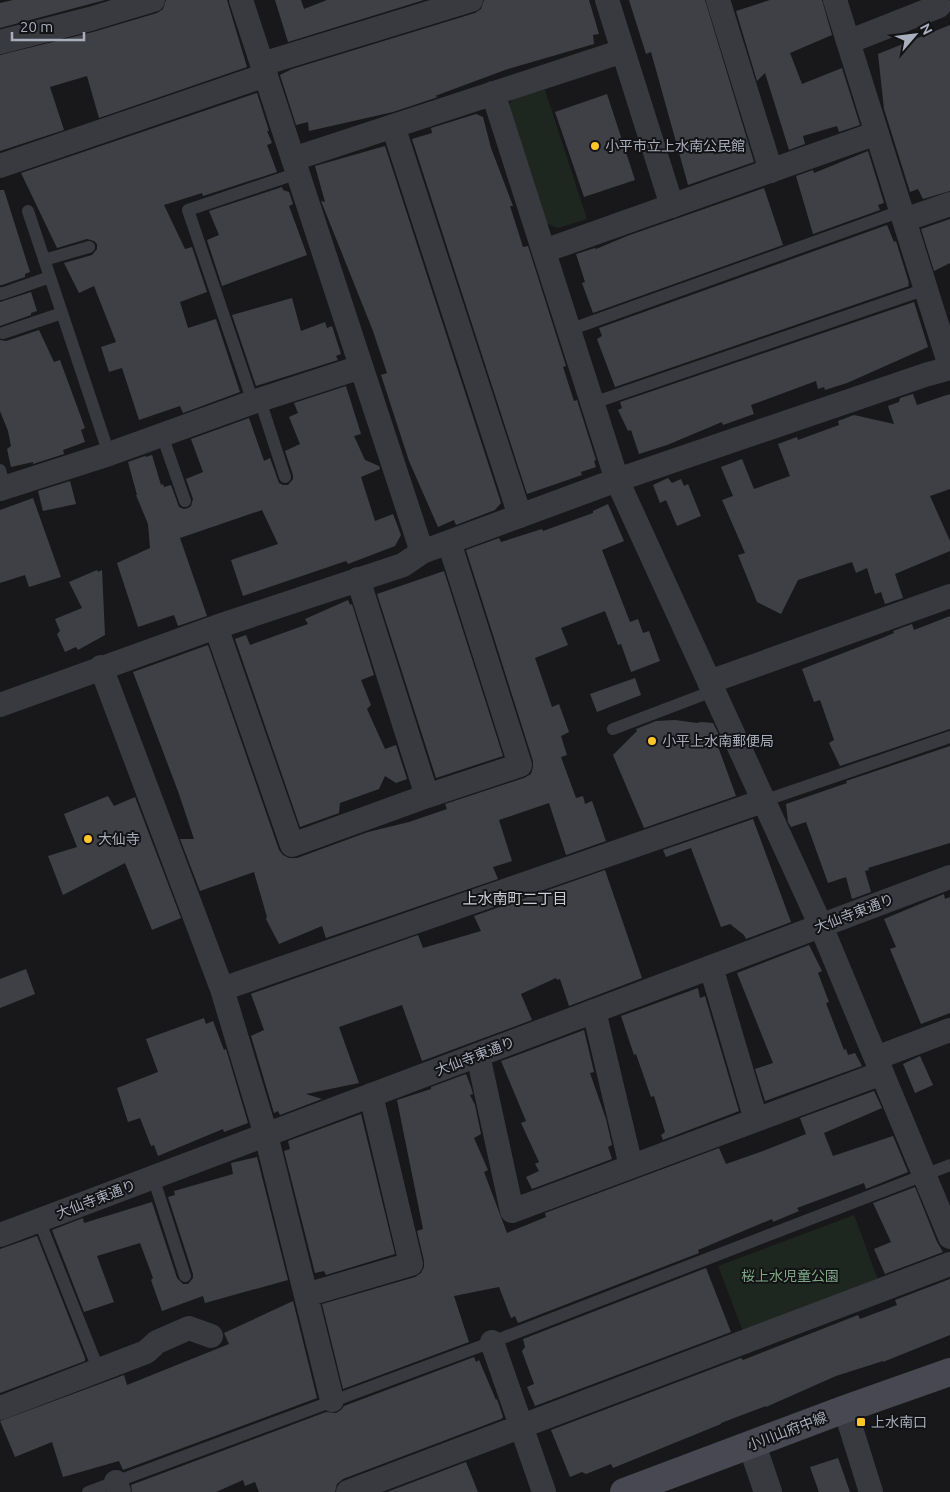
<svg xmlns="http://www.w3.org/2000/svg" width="950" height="1492" font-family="Ubuntu,'Noto Sans JP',sans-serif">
  <rect width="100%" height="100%" fill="#18181b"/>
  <!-- green -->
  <path fill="#1e271f" d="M544 87 587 219 558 228 546 223 508 106 515 95Z
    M854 1215 878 1280 743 1331 718 1266Z"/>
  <!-- building -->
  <path fill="#3f4046" d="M13 0H105L0 28V3Z
    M166 0H227L247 67 99 118 87 76 50 87 64 130 0 151V55L93 32 157 13 163 9Z
    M275 0H301L304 9 327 0H424L288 42Z
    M484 0H589L599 34 593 35 594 44 505 70 435 96 438 97 393 112 309 131 308 122 296 125 280 75 292 69 475 13 481 9Z
    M629 0H705L754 162 688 185 651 52 646 54Z
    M770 0H822L832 35 790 53 802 84 842 68 860 125 839 132 837 126 803 136 805 144 789 150 765 73 757 81 736 11Z
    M950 25V191L923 199 918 189 910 192 884 109 878 54Z
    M257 93 269 131H267L272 143 267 145 277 172 203 196 202 193 164 205 185 249 192 247 207 292 180 302 188 328 216 319 240 392 183 413 180 406 139 420 122 368 109 372 101 347 116 342 94 286 79 293 64 263 92 255 97 249V244L94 241 87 239 57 248 21 173Z
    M607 94 635 180 584 197 555 112Z
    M476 114 483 117 491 148 513 206H510L523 247 528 246 566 366 563 367 574 401 577 400 596 460 594 461 596 467 581 472 582 475 527 494 412 139 432 133 431 128Z
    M385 146 501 503 495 510 456 525 454 520 438 527 409 461 381 375 387 373 373 331 321 201 325 202 315 166Z
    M868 151 884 203 878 205 880 210 813 234 796 176 813 170 814 173Z
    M282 187 283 190 289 192 293 204 289 206 307 255 222 286 207 240 219 235 209 211Z
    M764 188 783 245 593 313 582 283 585 282 576 254 595 248 596 249 627 236Z
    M0 190H4L30 272 25 274V277L2 285H0Z
    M950 219V263L934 271 921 229Z
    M887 225 894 242 896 241 909 283 908 284 909 286 615 387 597 339 602 336 599 328Z
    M31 292 37 311 31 313V315L0 326V302Z
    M292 298 301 331 325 322 327 328 332 326 341 354 336 356 338 360 256 386 232 315Z
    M914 302 928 347 847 383 825 390 824 387 818 389 816 381 751 405 754 414 723 425 722 422 667 445 639 454 631 430 628 431 618 410 622 408 620 402Z
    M39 330 54 362 60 360 85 428 81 430 85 442 63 450 64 454 33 464V462L11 467 7 449 11 446 8 431 0 411V340L6 341Z
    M346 386 361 434 354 436 365 460 379 466 380 469 361 477 375 521 393 514 401 535 395 546 348 564 346 561 243 596 231 560 278 544 262 510 180 538 207 616 178 626 174 615 138 627 117 563 150 548 148 524 136 495H137L128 462 145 456 146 457 152 455 161 485 163 484 164 487 171 485 179 507 184 509 188 508 191 506 193 499 186 479 203 472 191 439 249 418 264 461 270 458 279 483 283 485H288L293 479V475L285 451 300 444 289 417 298 413 294 403Z
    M913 394 917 405 950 394V489L930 496 950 541V551L895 574 903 598 885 604 881 592 875 594 867 568 856 573 852 562 798 580 781 614 757 602 738 555 745 553 722 500 733 496 721 467 742 459 754 489 790 476 778 444 797 437 798 440 839 425 838 421 854 415 894 424 888 406 899 402 900 398Z
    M668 478 672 483 681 479 684 486 688 484 701 516 677 526 666 500 660 503 653 485Z
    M70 481 76 504 43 511 38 491Z
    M33 498 61 577 29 587 25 575 0 583V510Z
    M608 504 624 541 602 550 630 622 638 619 643 633 649 631 660 661 631 672 621 644 618 645 605 611 561 628 568 645 535 658 552 707 559 704 569 732 561 736 567 755 561 757 576 798 583 796 585 804 592 801 606 841 566 855 549 803 499 820 512 861 493 867 498 879 326 938 322 926 279 944 266 919 267 917 254 872 200 891 180 839H194L179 794 133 672 208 645 279 850 283 855 289 858H297L368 832 409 822 447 809 445 804 524 778 531 774 533 767V761L466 550 499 538 501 542 542 529 543 531 593 513V511Z
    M97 570 98 572 102 570 105 635 78 650 76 647 65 652 57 634 60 631 55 619 82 608 69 582Z
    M444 571 503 756 436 778 377 594Z
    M348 600 350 605 352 604 374 675 361 680 371 705 367 709 385 749 396 745 407 779 396 783 385 776 379 789 340 803 339 813 300 827 235 639 246 635 250 645 308 624 305 619Z
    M950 616V729L840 766 829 743 834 740 820 700 814 702 802 669 882 638 894 633 893 631 912 624 914 630Z
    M635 678 641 695 597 712 590 694Z
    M675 720 697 723 701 722 713 723 721 739 716 741 736 796 644 828 613 755 637 731 636 729 656 721Z
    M950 746V843L868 868 869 870 865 871 871 892 852 899 846 877 828 883 806 822 791 827 788 822 786 804 847 783 846 781Z
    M108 796 114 806 135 797 181 918 152 930 125 863 63 895 48 856 77 847 64 814Z
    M753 819 791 922 746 939 744 935 730 924 721 927 691 848 666 857 663 850Z
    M605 870 642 978 569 1006 560 979 557 980 556 978 521 994 532 1020 422 1061 402 1005 339 1027 359 1083 306 1094 322 1099 280 1115 278 1111 274 1113 251 1036 264 1030 251 994 253 993 418 935 423 948 481 931 474 916Z
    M944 894 945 899 950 897V1013L921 1024 890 949 896 947 884 919Z
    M809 945 822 971 818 973 829 1002 826 1003 844 1050 846 1049 848 1055 855 1053 862 1066 765 1101 755 1069 773 1063 737 973Z
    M26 969 35 994 0 1008V979Z
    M698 988 700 998 705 996 739 1111 663 1140 661 1135 665 1132 654 1096 651 1097 636 1054 634 1055 621 1016Z
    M204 1018 206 1024 213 1021 224 1050 226 1049 248 1123 224 1132 223 1129 158 1156 154 1145 151 1146 140 1118 128 1122 117 1088 158 1072 146 1039Z
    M584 1030 594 1072 590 1073 606 1119 612 1145 608 1147 612 1159 532 1189 526 1177 539 1171 535 1164 539 1162 521 1123 526 1121 501 1061Z
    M920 1056 933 1085 915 1093 903 1064Z
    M466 1074 471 1087 473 1094 470 1095 475 1105 481 1134 474 1138 488 1170 484 1172 507 1233 546 1217 545 1213 719 1148 726 1164 763 1151 806 1134 800 1118 874 1091 882 1108 824 1133 833 1156 893 1136 908 1172 866 1189 864 1183 797 1208 799 1211 773 1222 772 1219 698 1250 699 1253 518 1323 515 1316 511 1318 499 1287 454 1296 469 1342 343 1389 322 1304 415 1277 421 1273 424 1267V1261L417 1231 423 1229 397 1100 431 1089V1087Z
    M361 1114 395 1254 326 1275 324 1271 315 1273 284 1151 290 1149 288 1141Z
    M257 1157 288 1280 205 1303 203 1296 162 1311 151 1280 153 1278 140 1243 97 1256 114 1302 84 1312 52 1230 83 1218 84 1223 152 1202 177 1278 183 1284H188L193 1278V1274L168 1197 175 1195 174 1191 233 1174 231 1163Z
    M915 1187 937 1242 943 1252 885 1274 874 1249 891 1242 873 1203Z
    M37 1236 85 1358V1361L0 1393V1249Z
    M706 1268 731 1332 535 1406 527 1387 534 1384 522 1351 525 1347 523 1339Z
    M950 1279V1335L883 1362V1361L836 1376 766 1407V1406L721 1423V1424L613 1468 611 1464 586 1474 582 1472 570 1477 551 1430 741 1358 743 1360 858 1315 860 1319 897 1305 895 1300Z
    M293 1301 317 1398 123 1470 119 1461 63 1477 52 1442 15 1457 0 1421 124 1375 127 1385 229 1344 224 1333Z
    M474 1357 476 1362 479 1360 496 1400 497 1399 503 1417 501 1419 343 1479 337 1484 335 1492H259L255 1482 245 1486 243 1480 216 1492H132L131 1485 326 1412 336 1413 341 1410 344 1406Z
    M838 1458 850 1492H819L810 1467Z
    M466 1462 478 1492H387Z"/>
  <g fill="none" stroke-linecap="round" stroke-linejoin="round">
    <!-- service -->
    <path stroke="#393940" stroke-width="12" d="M28 211 109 454
      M44 260 89 247
      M0 293 1 294 50 277
      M569 330 901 211
      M3 333 62 313
      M260 400 285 477
      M253 402 188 210 298 173
      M593 403 926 289
      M162 435 185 501
      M0 470 5 487
      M613 729 713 691
      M763 801 950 737
      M153 1177 185 1276
      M39 1220 99 1371
      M88 1492 492 1342 950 1165"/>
    <!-- minor -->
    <path stroke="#393940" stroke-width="24" d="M241 0 422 552
      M607 0 672 206
      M718 0 771 171
      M835 0 950 366
      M0 42 90 19 153 0
      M848 42 939 6
      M262 64 471 0
      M493 93 617 480 821 926 950 1237
      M393 126 520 516
      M293 159 623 51
      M0 166 266 75
      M904 220 950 204
      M544 251 877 133
      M0 489 109 454 253 402 361 367
      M358 579 427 796
      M216 627 292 845 427 796 520 765 449 542
      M101 667 222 989 266 1135 332 1400
      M709 682 950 596
      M0 705 216 627 403 565 422 552 617 480 925 375 950 368
      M711 967 756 1120
      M222 989 763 801
      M594 1011 631 1166
      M478 1055 512 1211 882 1073
      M876 1058 950 1030
      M0 1235 950 877
      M306 1295 411 1264 371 1095
      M492 1342 544 1492
      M0 1408 146 1352 157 1342 189 1328 211 1336
      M845 1409 871 1492
      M116 1482 119 1492
      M348 1492 950 1264"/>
    <!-- tertiary -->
    <path stroke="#393940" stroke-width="28" d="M752 1445 768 1492"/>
    <!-- secondary -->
    <path stroke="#474851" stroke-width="28" d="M624 1492 845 1409 950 1372"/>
  </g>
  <!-- markers -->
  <g fill="#ffc62c" stroke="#131316" stroke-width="2">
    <circle cx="595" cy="146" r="5"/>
    <circle cx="652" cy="741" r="5"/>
    <circle cx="88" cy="839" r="5"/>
    <rect x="856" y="1417" width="10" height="10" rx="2.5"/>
  </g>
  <g text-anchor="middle" stroke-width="4" stroke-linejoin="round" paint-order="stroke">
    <!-- poi labels -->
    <g font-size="14" fill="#a9aebc" stroke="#131316" text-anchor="start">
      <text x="605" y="151">小平市立上水南公民館</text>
      <text x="662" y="746">小平上水南郵便局</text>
      <text x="98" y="844">大仙寺</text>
      <text x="871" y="1427">上水南口</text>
    </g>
    <!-- street labels -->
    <g font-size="14" fill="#a9aebc" stroke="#131316">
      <text transform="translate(854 913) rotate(-21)" y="5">大仙寺東通り</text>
      <text transform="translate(475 1056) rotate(-21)" y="5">大仙寺東通り</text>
      <text transform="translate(96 1199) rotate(-21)" y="5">大仙寺東通り</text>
      <text transform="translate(787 1431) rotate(-21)" y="5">小川山府中線</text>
    </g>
    <!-- park labels -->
    <g font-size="14" fill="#7ea984" stroke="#131316">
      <text x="790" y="1281">桜上水児童公園</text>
    </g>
    <!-- neighbourhood labels -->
    <g font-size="15" fill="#cbcdd7" stroke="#131316">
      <text x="515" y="904">上水南町二丁目</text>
    </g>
  </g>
  <!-- north arrow -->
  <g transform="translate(915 35) rotate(62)" stroke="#131316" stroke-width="4" paint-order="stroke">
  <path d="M0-4L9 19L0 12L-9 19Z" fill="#a9aebc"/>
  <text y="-8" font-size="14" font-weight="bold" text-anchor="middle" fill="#a9aebc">N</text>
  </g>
  <!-- scale -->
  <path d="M12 32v8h72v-8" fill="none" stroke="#a9aebc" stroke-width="2.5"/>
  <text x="20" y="32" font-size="15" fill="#a9aebc" stroke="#131316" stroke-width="4" paint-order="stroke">20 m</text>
</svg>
